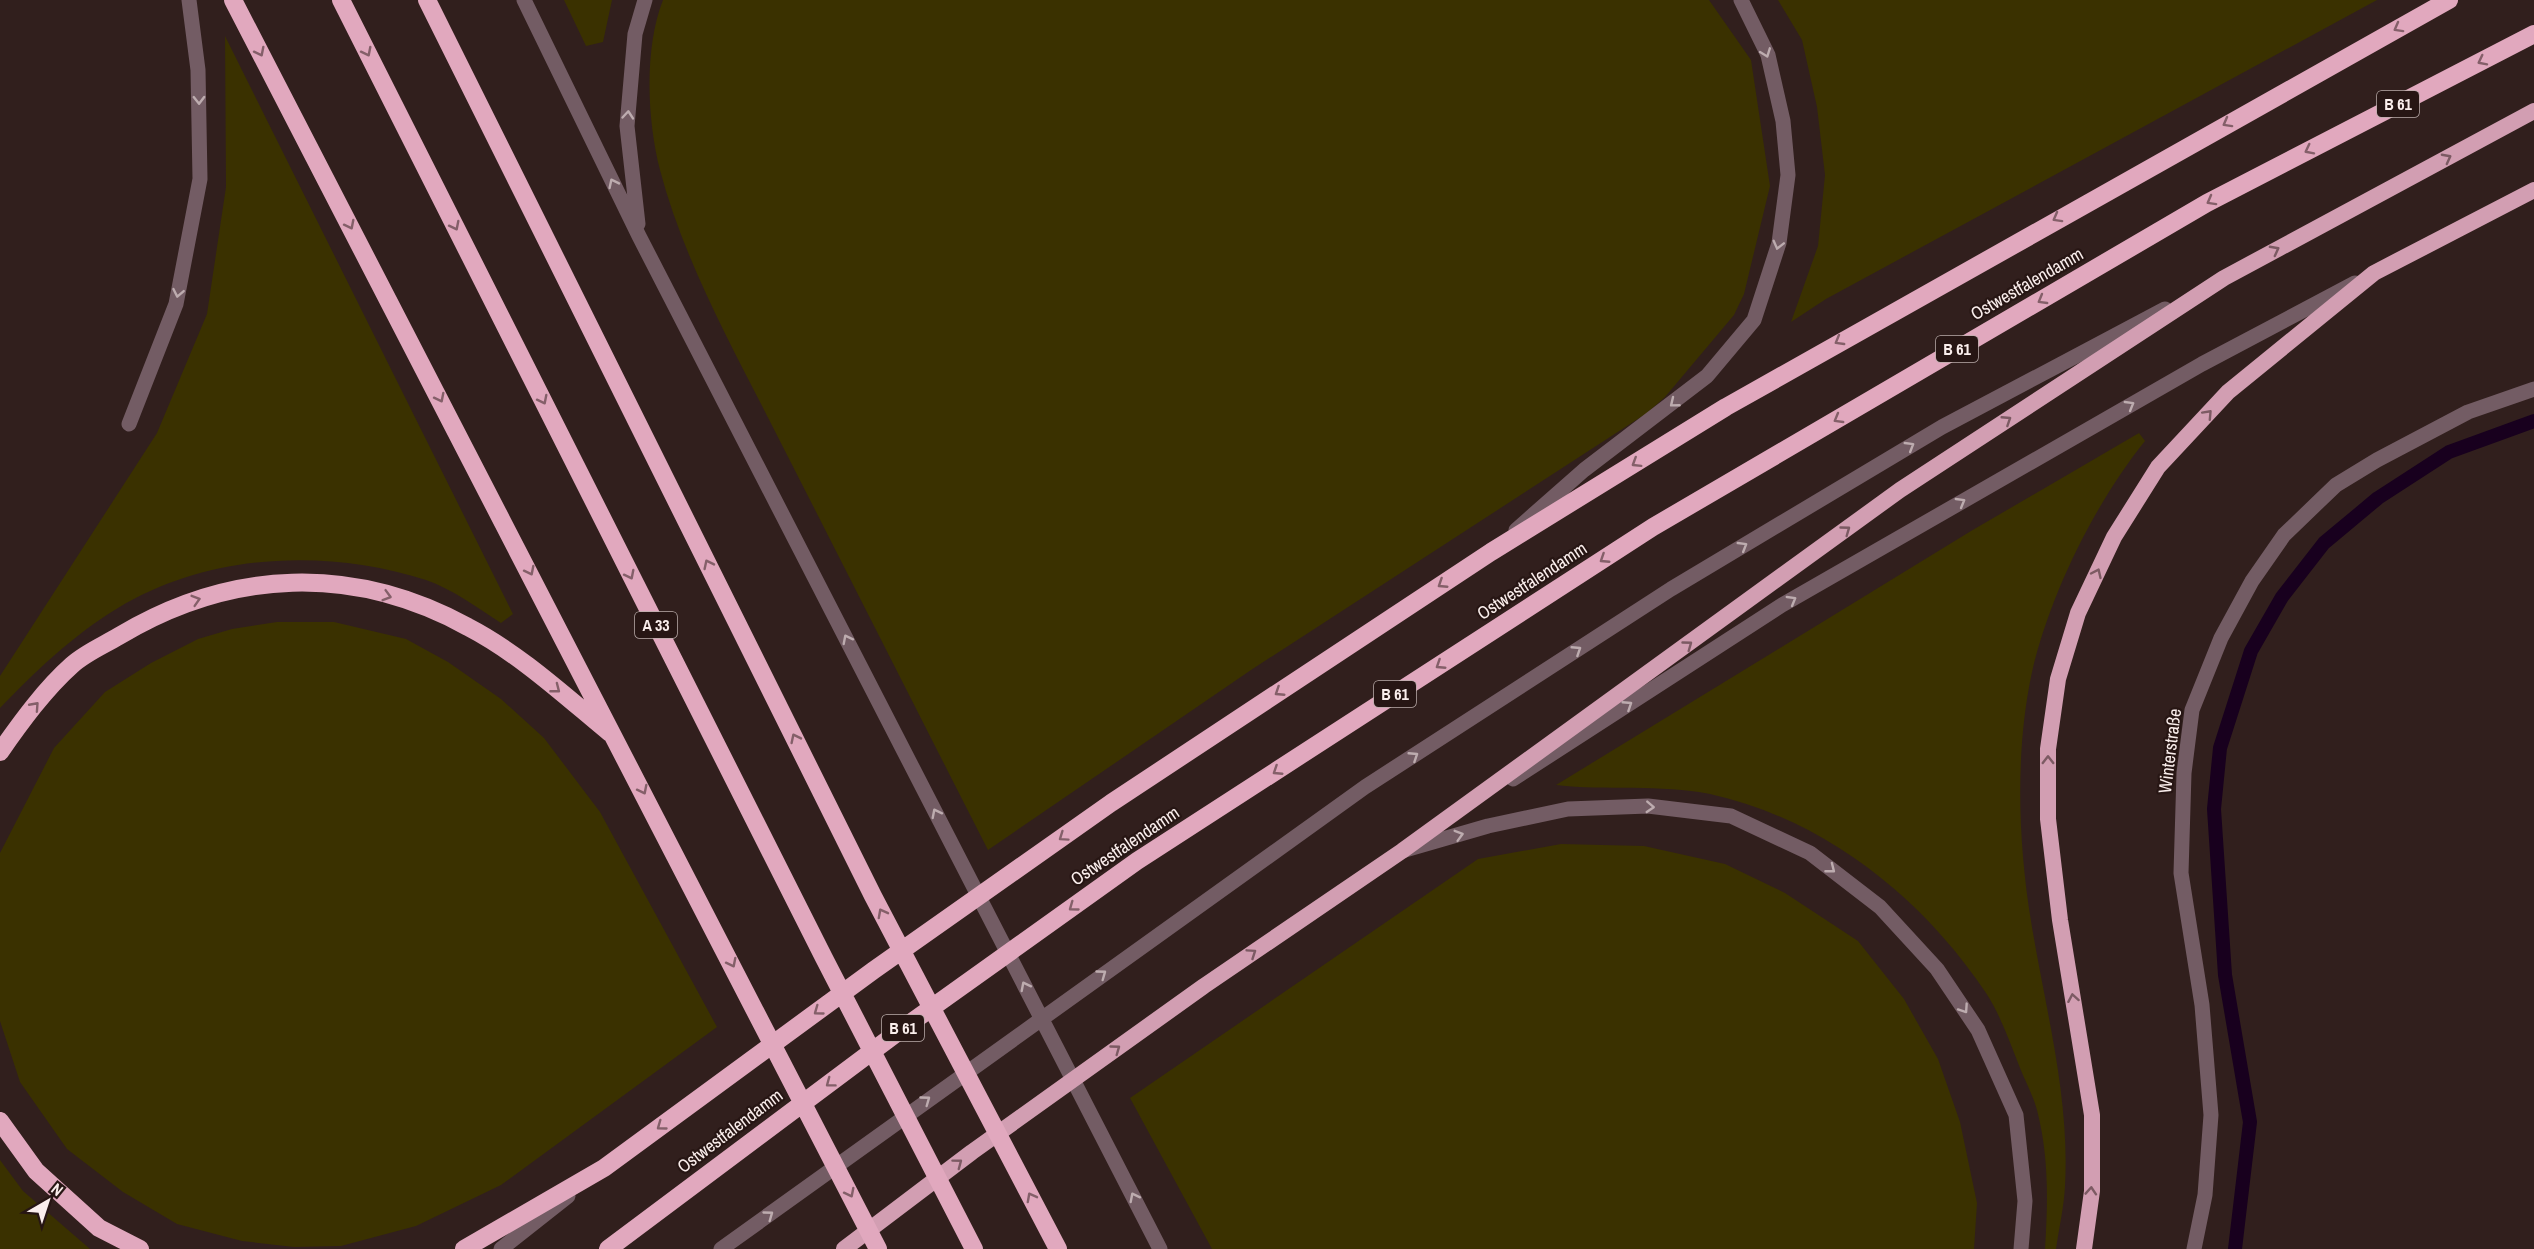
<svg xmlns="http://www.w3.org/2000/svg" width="2534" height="1249" font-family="'Archivo Narrow',sans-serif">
  <rect width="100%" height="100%" fill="#311f1d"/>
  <!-- green -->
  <path fill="#3a3100" d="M564 0H612L603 42 586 46Z
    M663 0H1709L1751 60 1770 186 1744 294 1734 315 1665 397 1647 413 1251 670 988 850C920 717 853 584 785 451 741 363 685 266 660 170 647 120 644 48 663 0Z
    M1778 0H2377L1826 299 1791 322 1818 246 1825 175 1817 107 1802 40Z
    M225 36 513 614 501 623C478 608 452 589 426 580 326 548 209 553 118 608 72 636 37 670 0 708V676L157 433 207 314 226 187Z
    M2139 433 2145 441C2095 503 2050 594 2032 672 2015 751 2018 841 2031 921 2045 1008 2070 1096 2065 1186 2064 1207 2059 1228 2056 1249H2045C2048 1201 2049 1157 2037 1110 2033 1095 2025 1081 2020 1068 2010 1043 2001 1016 1986 993 1922 897 1824 819 1710 794 1660 784 1607 791 1556 785L1971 531Z
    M277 622H334L406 639 448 662 501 699 544 738 600 812 717 1027 501 1185 416 1226 341 1246 294 1247 242 1241 177 1224 123 1192 67 1149 20 1082 0 1021V853L54 748 105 692 151 663 198 639 232 629Z
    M1561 844 1644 846 1725 864 1785 893 1858 941 1904 999 1938 1059 1960 1122 1977 1203 1974 1249H1212L1130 1098 1478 859Z
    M0 1160 23 1191 90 1249H0Z"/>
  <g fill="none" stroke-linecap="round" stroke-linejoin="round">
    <!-- stream -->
    <path stroke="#18001e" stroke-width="14" d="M2235 1249 2250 1122 2225 975 2214 809 2220 748 2251 651 2282 597 2324 543 2378 498 2449 452 2534 421"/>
    <!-- service -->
    <path stroke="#735c64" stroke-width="15" d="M524 0 639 236 1160 1249
      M638 224 627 126 635 34 645 0
      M129 424 176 304 200 179 198 70 189 0
      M1516 530 1584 470 1707 376 1754 320 1779 243 1788 175 1783 121 1768 55 1741 0
      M1513 779 1782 605 2202 364 2355 283
      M1405 850 1488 826 1568 809 1648 806 1731 816 1810 853 1880 907 1937 969 1978 1030 2016 1115 2025 1201 2021 1249
      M501 1249 568 1196
      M721 1249 1365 787 1671 589 1942 427 2165 309"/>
    <!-- minor -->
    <path stroke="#735c64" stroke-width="15" d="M2194 1249 2205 1195 2211 1115 2202 1005 2181 873 2184 773 2192 710 2221 638 2252 581 2284 535 2336 485 2377 460 2468 412 2534 389"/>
    <!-- trunk -->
    <path stroke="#d29eb2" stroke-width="16" d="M844 1249 972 1152 1204 986 1402 851 1900 490 2224 278 2534 111
      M2084 1249 2092 1191V1115L2060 920 2048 819V749L2058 679 2078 613 2114 537 2158 467 2228 392 2374 273 2534 190"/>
    <!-- motorway -->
    <path stroke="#e1a8be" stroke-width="18" d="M233 0 878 1249
      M341 0 824 958 974 1249
      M427 0 873 896 1058 1249
      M0 752C21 722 45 689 72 665 85 653 104 645 119 636 231 569 353 564 468 627 520 654 565 696 610 733
      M0 1121 36 1171 99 1228 140 1249
      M464 1249 604 1168 874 970 1111 803 1491 552 1726 407 2449 0
      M608 1249 902 1029 1137 861 1653 527 2207 203 2534 34"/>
  </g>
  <!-- one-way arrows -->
  <defs><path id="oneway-chevron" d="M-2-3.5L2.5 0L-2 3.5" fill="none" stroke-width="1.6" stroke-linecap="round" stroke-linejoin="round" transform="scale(1.5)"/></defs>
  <g stroke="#845f69">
    <use href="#oneway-chevron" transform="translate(2398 28) rotate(151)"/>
    <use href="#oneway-chevron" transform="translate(260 52) rotate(63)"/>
    <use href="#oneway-chevron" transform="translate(367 52) rotate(63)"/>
    <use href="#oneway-chevron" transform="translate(2482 61) rotate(153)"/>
    <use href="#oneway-chevron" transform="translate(2227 123) rotate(151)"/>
    <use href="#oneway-chevron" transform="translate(2309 150) rotate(153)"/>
    <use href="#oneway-chevron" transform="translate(2211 201) rotate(151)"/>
    <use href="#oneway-chevron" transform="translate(2057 218) rotate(151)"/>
    <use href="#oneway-chevron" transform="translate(350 225) rotate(63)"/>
    <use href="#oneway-chevron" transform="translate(455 226) rotate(63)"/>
    <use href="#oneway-chevron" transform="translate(2042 300) rotate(150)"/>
    <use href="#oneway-chevron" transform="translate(1839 341) rotate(150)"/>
    <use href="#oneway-chevron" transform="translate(440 398) rotate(63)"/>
    <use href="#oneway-chevron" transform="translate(543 400) rotate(63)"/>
    <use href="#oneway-chevron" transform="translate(1838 419) rotate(150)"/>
    <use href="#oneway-chevron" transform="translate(1636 463) rotate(148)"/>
    <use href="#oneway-chevron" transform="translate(1604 559) rotate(147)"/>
    <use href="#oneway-chevron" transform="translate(708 564) rotate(-116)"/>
    <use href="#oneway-chevron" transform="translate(530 571) rotate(63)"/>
    <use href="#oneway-chevron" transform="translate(630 575) rotate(63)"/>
    <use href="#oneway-chevron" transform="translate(1442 584) rotate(147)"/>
    <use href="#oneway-chevron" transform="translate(387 596) rotate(16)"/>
    <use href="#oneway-chevron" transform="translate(196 600) rotate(-17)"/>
    <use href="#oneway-chevron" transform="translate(1440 665) rotate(147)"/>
    <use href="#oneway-chevron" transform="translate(556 689) rotate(38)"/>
    <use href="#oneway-chevron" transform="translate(1279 692) rotate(147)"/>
    <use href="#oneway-chevron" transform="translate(35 706) rotate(-48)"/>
    <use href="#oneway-chevron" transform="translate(795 738) rotate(-116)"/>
    <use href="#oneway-chevron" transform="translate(1277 771) rotate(147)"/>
    <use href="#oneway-chevron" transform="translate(643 790) rotate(63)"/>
    <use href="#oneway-chevron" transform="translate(1063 837) rotate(145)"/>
    <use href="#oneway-chevron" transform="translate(1073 907) rotate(144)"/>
    <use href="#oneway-chevron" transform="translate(882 913) rotate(-118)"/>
    <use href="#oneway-chevron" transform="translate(732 963) rotate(63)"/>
    <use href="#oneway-chevron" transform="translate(818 1011) rotate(144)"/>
    <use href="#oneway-chevron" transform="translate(830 1083) rotate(143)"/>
    <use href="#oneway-chevron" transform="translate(661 1126) rotate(144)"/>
    <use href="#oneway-chevron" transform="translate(850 1193) rotate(63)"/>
    <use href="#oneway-chevron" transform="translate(1031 1197) rotate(-118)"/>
  </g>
  <g stroke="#bdacaf">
    <use href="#oneway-chevron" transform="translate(1766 53) rotate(69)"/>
    <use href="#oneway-chevron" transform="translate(199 100) rotate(89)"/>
    <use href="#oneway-chevron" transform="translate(628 115) rotate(-85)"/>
    <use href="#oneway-chevron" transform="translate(613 183) rotate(-116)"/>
    <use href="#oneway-chevron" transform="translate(1778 245) rotate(104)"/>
    <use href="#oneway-chevron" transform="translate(178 293) rotate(101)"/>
    <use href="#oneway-chevron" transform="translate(1674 403) rotate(141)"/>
    <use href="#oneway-chevron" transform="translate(2130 405) rotate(-30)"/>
    <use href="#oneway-chevron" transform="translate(1910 446) rotate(-31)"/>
    <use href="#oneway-chevron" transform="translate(1961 502) rotate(-30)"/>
    <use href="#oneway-chevron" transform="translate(1743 546) rotate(-31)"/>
    <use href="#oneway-chevron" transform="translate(1792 600) rotate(-30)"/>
    <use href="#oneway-chevron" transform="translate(847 639) rotate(-117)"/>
    <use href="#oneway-chevron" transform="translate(1577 650) rotate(-33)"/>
    <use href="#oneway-chevron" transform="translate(1628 705) rotate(-33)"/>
    <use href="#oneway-chevron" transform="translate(1414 756) rotate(-33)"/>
    <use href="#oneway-chevron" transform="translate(1650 807) rotate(3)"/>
    <use href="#oneway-chevron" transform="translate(936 813) rotate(-117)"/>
    <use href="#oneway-chevron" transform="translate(1459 835) rotate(-16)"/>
    <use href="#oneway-chevron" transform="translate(1831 869) rotate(38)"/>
    <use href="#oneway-chevron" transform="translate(1102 974) rotate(-36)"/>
    <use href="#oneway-chevron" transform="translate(1025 986) rotate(-117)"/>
    <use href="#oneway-chevron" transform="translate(1964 1009) rotate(56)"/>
    <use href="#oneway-chevron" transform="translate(926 1100) rotate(-36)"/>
    <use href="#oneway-chevron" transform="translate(1134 1197) rotate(-117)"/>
    <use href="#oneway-chevron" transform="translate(769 1215) rotate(-36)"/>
  </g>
  <g stroke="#7c5a63">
    <use href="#oneway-chevron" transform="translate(2447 158) rotate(-28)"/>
    <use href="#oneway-chevron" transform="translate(2275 250) rotate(-28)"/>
    <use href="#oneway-chevron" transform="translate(2208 414) rotate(-47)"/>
    <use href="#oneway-chevron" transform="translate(2007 420) rotate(-33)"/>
    <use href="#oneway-chevron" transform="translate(1846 530) rotate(-36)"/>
    <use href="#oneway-chevron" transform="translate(2097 573) rotate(-65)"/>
    <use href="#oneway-chevron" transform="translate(1688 645) rotate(-36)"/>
    <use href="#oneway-chevron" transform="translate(2048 760) rotate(-90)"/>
    <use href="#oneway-chevron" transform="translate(1252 953) rotate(-34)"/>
    <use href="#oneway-chevron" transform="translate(2073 998) rotate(-100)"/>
    <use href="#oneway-chevron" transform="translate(1116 1049) rotate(-36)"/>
    <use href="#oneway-chevron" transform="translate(958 1163) rotate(-37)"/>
    <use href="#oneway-chevron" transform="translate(2091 1191) rotate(-86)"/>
  </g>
  <g text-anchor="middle" stroke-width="4.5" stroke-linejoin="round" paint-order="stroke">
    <!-- shield labels -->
    <g fill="#271614" stroke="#bbadab" stroke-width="1.5">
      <rect x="2377" y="91" width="42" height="26" rx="4.5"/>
      <rect x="1936" y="336" width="42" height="26" rx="4.5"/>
      <rect x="635" y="612" width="42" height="26" rx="4.5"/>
      <rect x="1374" y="681" width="42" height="26" rx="4.5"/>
      <rect x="882" y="1015" width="42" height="26" rx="4.5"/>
    </g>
    <g font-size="16" font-weight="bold" fill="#faeeec">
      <text x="2398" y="110">B 61</text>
      <text x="1957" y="355">B 61</text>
      <text x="656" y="631">A 33</text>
      <text x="1395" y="700">B 61</text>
      <text x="903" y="1034">B 61</text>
    </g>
    <!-- street labels -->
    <g font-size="18" fill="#faeeec" stroke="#271614">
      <text transform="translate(2027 284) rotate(-30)" y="6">Ostwestfalendamm</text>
      <text transform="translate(1532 581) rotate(-33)" y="6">Ostwestfalendamm</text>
      <text transform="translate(2170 751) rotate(-83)" y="6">Winterstraße</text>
      <text transform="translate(1125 846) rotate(-34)" y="6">Ostwestfalendamm</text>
      <text transform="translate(730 1131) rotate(-37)" y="6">Ostwestfalendamm</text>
    </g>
  </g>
  <!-- north arrow -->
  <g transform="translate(48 1201) rotate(39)" stroke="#271614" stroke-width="4.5" paint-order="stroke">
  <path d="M0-4.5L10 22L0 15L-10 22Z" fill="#faeeec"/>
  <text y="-9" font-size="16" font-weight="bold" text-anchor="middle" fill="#faeeec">N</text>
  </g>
</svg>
